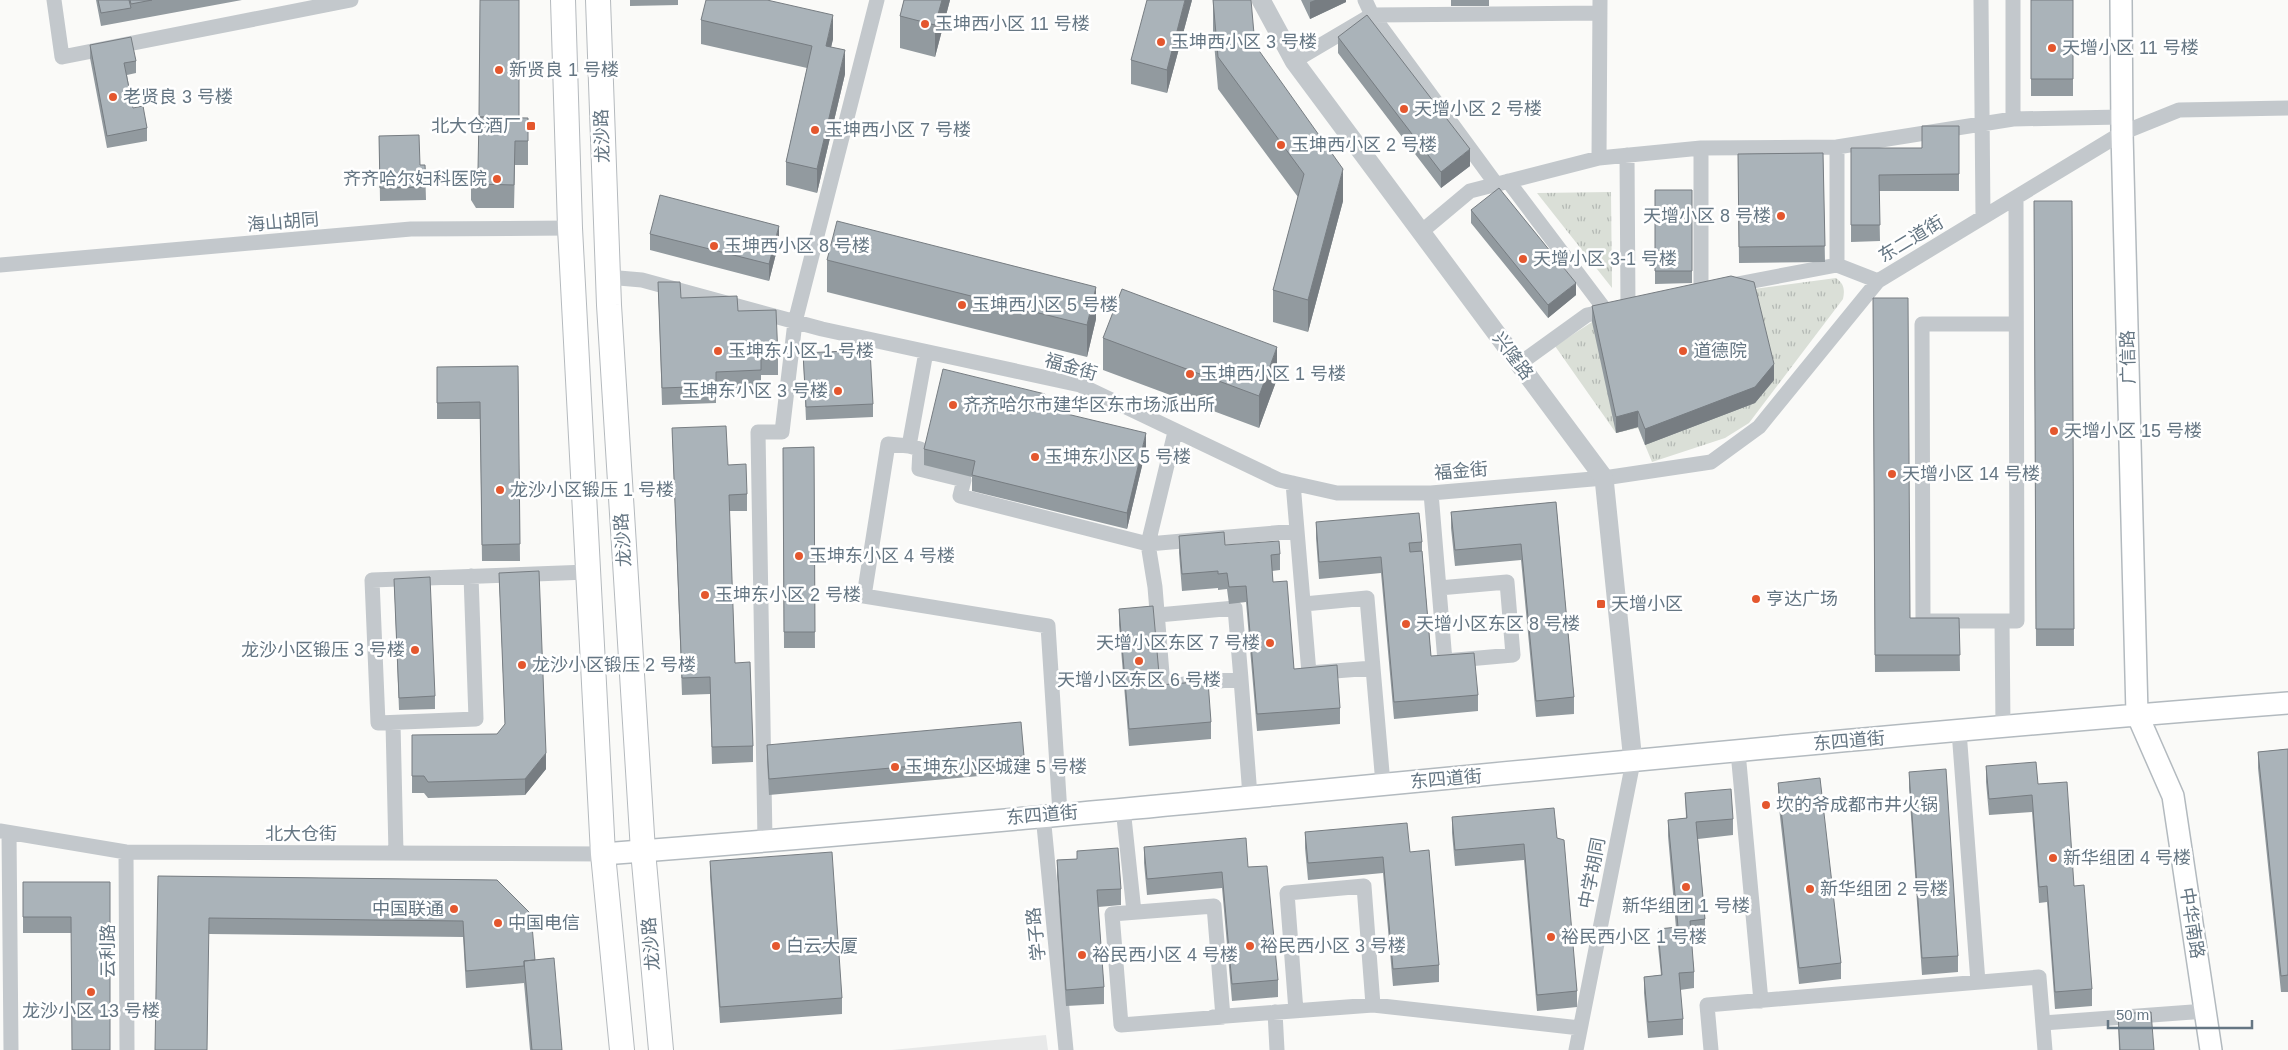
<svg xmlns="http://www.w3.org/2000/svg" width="2288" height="1050" font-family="Arial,'Noto Sans SC',sans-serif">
  <defs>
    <pattern id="grass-tufts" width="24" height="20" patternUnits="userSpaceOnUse" patternTransform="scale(1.25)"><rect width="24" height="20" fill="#dadfd7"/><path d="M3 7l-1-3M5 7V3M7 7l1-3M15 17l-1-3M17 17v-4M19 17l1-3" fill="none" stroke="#b4b9b4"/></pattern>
  </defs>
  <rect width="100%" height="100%" fill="#fafaf8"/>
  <!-- built -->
  <path fill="#e8e9e9" d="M1046 1035 1048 1050H892Z"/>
  <!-- grass -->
  <path fill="url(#grass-tufts)" d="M1611 192 1612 288 1537 193Z
    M1836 278C1844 284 1845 289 1843 299L1749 423 1725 438 1652 462 1638 428 1616 433 1555 346 1592 322 1731 292Z"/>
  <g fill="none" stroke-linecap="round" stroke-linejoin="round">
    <defs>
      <path id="secondary" d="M2121 0 2122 133 2137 714 2173 796 2211 1050
        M603 854C1165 811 1726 746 2288 703"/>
      <path id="primary" d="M563 0 570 228 603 854 622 1050
        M598 0 609 305 643 851 661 1050"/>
    </defs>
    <!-- secondary casing -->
    <use href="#secondary" stroke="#b3babf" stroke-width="24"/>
    <!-- primary casing -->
    <use href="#primary" stroke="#b5babe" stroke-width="26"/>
    <!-- minor -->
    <path stroke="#c3c8cc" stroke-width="15" d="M54 0 62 57 351 0
      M1365 0 1372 15 1496 184
      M1600 0 1599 158 1701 148 1837 147V265
      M1981 0 1983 217
      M2013 0V119
      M1294 61 1372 15 1600 13
      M1837 147 2013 119 2122 117
      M1701 148V291
      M1627 155 1628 307
      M1508 181 1606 311
      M1421 232 1470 191 1599 158
      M0 265 411 229 570 228
      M607 277 642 280 822 329 1080 385 1279 480 1337 493H1431L1604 478 1711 462 1759 427 1878 281 2122 133 2179 110 2288 108
      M1732 285 1837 265 1878 281
      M2015 324H1922L1923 621H2017L2016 198
      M926 352 909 446 920 449 919 469 964 480 960 496 1148 544 1175 432
      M1519 364 1587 315 1611 310
      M909 446 888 444 864 596 1048 626 1060 813
      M1293 483 1309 673 1373 668 1367 598 1304 604
      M1431 493 1445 661 1513 655 1507 582 1439 588
      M471 576 476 719 378 723 372 580 588 572
      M1158 615 1235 608 1241 679
      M2002 621 2003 727
      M1373 668 1383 784
      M393 723 396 853
      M1959 731 1978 982
      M1738 752 1761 1001
      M1250 796 1241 679 1163 686 1155 587 1148 544 1297 531
      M1123 808 1134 912
      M1043 815 1066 1050
      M0 831 126 852 603 854
      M9 833 11 1050
      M765 840 758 432H782L795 322 877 0
      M126 852 127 1050
      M1214 906 1223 1017 1121 1025 1112 914Z
      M1296 1011 1287 893 1364 886 1373 1005
      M1275 1012 1277 1050
      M1213 1017 1373 1005 1580 1028
      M2043 1023 2206 1011
      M1576 1050 1633 762
      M1711 1050 1707 1005 2039 977 2045 1050"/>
    <!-- tertiary -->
    <path stroke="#c3c8cc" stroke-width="19" d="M1261 0 1294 61 1604 478 1633 762"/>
    <!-- secondary -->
    <use href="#secondary" stroke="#fff" stroke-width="21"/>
    <!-- primary -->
    <use href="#primary" stroke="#fff" stroke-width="24"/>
  </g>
  <!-- wall -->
  <path fill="#929a9f" d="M96 0H242L101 26Z
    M630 0H678V5L630 6Z
    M904 0H950L935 57 900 48V16Z
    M1192 0 1167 93 1131 84V60Z
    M1213 0 1255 45 1343 201 1308 332 1273 322V290L1298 197 1218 89 1213 31Z
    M1301 0H1346V2L1310 19Z
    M1451 0H1489V6H1451Z
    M2031 0H2073V96H2031Z
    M701 20 833 39 831 47 845 74 817 193 786 185V162L807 68 701 44Z
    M1338 37 1470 166 1441 188 1338 53Z
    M90 45 136 61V73L127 75 133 108 147 128V141L107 148 90 58Z
    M519 118H528V165H515L514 208H476L471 200V176L478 169Z
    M1959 126V191H1879L1880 241 1851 242V148H1922Z
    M379 136 420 165H425L426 200 380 201Z
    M1823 153 1825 262 1739 263 1738 154Z
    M1655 190H1692V283L1655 284Z
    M2034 201H2072L2074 646H2036Z
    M1471 210 1576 295 1548 318 1471 223Z
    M650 234 779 242 769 281 650 250Z
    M827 260 1096 319 1087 357 827 292Z
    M658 282 681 298 738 311 778 358V375H761V387L716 389V403L662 405Z
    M1873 298 1910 618H1959L1960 671 1875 672Z
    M1592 306 1774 380 1755 403 1645 445 1638 427 1616 433 1592 322Z
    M1103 338 1277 379 1259 428 1103 370Z
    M803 353 873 404V417L806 420Z
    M518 366 520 561H482L480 419H437V367Z
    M1045 409 1146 449 1127 529 972 491V477L924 465V449Z
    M672 428 728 465 747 494V511H729L735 663 753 746V762L712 764 710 694 682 695Z
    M814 447 815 648H784L783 448Z
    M1556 502 1574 697V714L1536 717 1521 560 1455 566 1451 528V512Z
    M1316 522 1422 542V551L1431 656 1478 695V711L1394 719 1381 573 1319 579 1316 538Z
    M1179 536 1225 545 1280 554V570L1272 571 1273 582 1294 669 1340 708V724L1257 731 1246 602 1229 604 1227 589 1218 590V588L1182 591 1179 553Z
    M499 573 546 769 525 795 428 798 424 793H412V735L497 734 505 725Z
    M394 579 435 696V709L399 710Z
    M1119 609 1160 685 1211 722V739L1129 746 1119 625Z
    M767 745 1024 756V772L769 795 767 761Z
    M2288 749V992H2281L2258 768V752Z
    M1986 766 2038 784 2074 886 2092 989V1006L2055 1009 2047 902 2039 903 2032 812 1989 815 1986 782Z
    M1909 772 1958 956V972L1922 975 1909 788Z
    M1778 783 1841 963V979L1799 984 1778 799Z
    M1685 793 1733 819V835L1698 839 1705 919V936L1691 937 1694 972V988L1680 990 1683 1019V1035L1648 1038 1644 993V977L1661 975 1658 946V929L1676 928 1668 836V820L1686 818Z
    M1452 817 1557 838 1577 991V1007L1537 1011 1524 860 1455 866 1452 833Z
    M1305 832 1410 852 1439 965V982L1393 986 1383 873 1308 880 1305 848Z
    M1144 847 1248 867 1278 980V997L1232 1001 1222 888 1147 895 1144 863Z
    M1077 851 1121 889V905L1098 907 1104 987V1004L1066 1006 1057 876V860L1077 859Z
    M710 861 842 998V1014L720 1023 710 877Z
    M158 876 497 880 535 960 562 1050H530L524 983 466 988 463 937 209 934Z
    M23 882H110L71 933H23Z
    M2118 1014 2154 1050H2119Z"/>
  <!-- shaded-wall -->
  <path fill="#777d82" d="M942 0H950L935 57V25Z
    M1185 0H1192L1167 93V70Z
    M1315 0H1346V2L1310 19V2Z
    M833 15V39L826 69V46Z
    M845 50V74L817 193V169Z
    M1470 149V166L1441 188V172Z
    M1343 169V201L1308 332V300Z
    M779 226V242L769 281V264Z
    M1576 283V295L1548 318V305Z
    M1096 287V319L1087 357V325Z
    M1277 347V379L1259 428V396Z
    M1774 364V380L1755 403 1645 445V429Z
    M1045 394V411L1042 408Z
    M1638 411V427L1616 433V417Z
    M1146 433V449L1127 529V513Z
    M546 753V769L525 795V779Z"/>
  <!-- building -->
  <path fill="#aab3b9" stroke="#777d82" d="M98 0H129L131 8 101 13Z
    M130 0H152L131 4Z
    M480 0H519V118L479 117Z
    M706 0H767L833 15 826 46 845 50 817 169 786 162 812 46 701 20Z
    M904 0H942L935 25 900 16Z
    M1147 0H1185L1167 70 1131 60Z
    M1213 0H1251L1255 45 1343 169 1308 300 1273 290 1304 174 1218 57Z
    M2031 0H2073V79H2031Z
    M1367 15 1470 149 1441 172 1338 37Z
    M131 37 136 61 124 63 133 108 143 106 147 128 107 136 90 45Z
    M479 117 528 118V141H515L514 185 476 184 471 176 478 169Z
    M1922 126H1959V174L1879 175 1880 225H1851V148H1922Z
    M419 135 420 165H425L426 187 380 188 379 136Z
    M1823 153 1825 246 1739 247 1738 154Z
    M1499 188 1576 283 1548 305 1471 210Z
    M1655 190H1692V271H1655Z
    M660 195 779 226 769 264 650 234Z
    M2034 201H2072L2074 629H2036Z
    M837 221 1096 287 1087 325 827 260Z
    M1731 276 1754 282 1774 364 1755 387 1645 429 1638 411 1616 417 1592 306Z
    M658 282H680L681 298 737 296 738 311 776 310 778 358 761 359V370L716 372V386L662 388Z
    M1122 289 1277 347 1259 396 1103 338Z
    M1873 298H1908L1910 618H1959L1960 655H1875Z
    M870 350 873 404 806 407 803 353Z
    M518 366 520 544 482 545 480 402 437 403V367Z
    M943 369 1045 394 1042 408 1146 433 1127 513 972 475 975 461 924 449Z
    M726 426 728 465 746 464 747 494 729 495 735 663 750 662 753 746 712 747 710 677 682 678 672 428Z
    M814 447 815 632H784L783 448Z
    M1556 502 1574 697 1536 701 1521 544 1455 550 1451 512Z
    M1419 513 1422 542 1409 543 1410 552 1422 551 1431 656 1474 653 1478 695 1394 702 1381 557 1319 562 1316 522Z
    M1224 532 1225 545 1279 541 1280 554 1271 555 1273 582 1287 581 1294 669 1337 665 1340 708 1257 714 1246 586 1229 587 1227 573 1218 574V571L1182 574 1179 536Z
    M539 571 546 753 525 779 428 782 424 776H412V735L497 734 505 724 499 573Z
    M430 577 435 696 399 698 394 579Z
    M1153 606 1160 685 1208 681 1211 722 1129 729 1119 609Z
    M1021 722 1024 756 769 779 767 745Z
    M2288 749V975L2281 976 2258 752Z
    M2036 762 2038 784 2067 782 2074 886 2084 885 2092 989 2055 992 2047 886 2039 887 2032 795 1989 799 1986 766Z
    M1946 769 1958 956 1922 958 1909 772Z
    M1820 778 1841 963 1799 968 1778 783Z
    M1731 789 1733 819 1696 822 1705 919 1690 921 1694 972 1679 973 1683 1019 1648 1022 1644 977 1662 975 1658 929 1678 927 1668 820 1687 818 1685 793Z
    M1554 808 1557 838 1564 840 1577 991 1537 995 1524 844 1455 850 1452 817Z
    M1407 823 1410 852 1429 850 1439 965 1393 969 1383 857 1308 863 1305 832Z
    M1246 838 1248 867 1267 866 1278 980 1232 984 1222 872 1147 879 1144 847Z
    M1118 848 1121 889 1097 890 1104 987 1066 990 1057 860 1077 859V851Z
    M832 852 842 998 720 1007 710 861Z
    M158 876 497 880 531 914 535 960 524 961V966L466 971 463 921 209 918 207 1050H155Z
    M23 882H110V1050H72L71 917H23Z
    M554 958 562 1050H532L524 961Z
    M2151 1012 2154 1050H2120L2118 1014Z"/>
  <!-- markers -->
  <g fill="#e4572e" stroke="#fff" stroke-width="2">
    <circle cx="925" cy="24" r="5"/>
    <circle cx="1161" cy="42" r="5"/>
    <circle cx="2052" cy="48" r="5"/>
    <circle cx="499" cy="70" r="5"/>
    <circle cx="113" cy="97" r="5"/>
    <circle cx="1404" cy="109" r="5"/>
    <rect x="526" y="121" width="10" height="10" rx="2.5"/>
    <circle cx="815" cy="130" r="5"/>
    <circle cx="1281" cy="145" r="5"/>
    <circle cx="497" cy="179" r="5"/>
    <circle cx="1781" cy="216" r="5"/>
    <circle cx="714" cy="246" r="5"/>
    <circle cx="1523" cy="259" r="5"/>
    <circle cx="962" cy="305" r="5"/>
    <circle cx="718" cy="351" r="5"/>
    <circle cx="1683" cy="351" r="5"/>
    <circle cx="1190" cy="374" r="5"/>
    <circle cx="838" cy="391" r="5"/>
    <circle cx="953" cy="405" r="5"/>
    <circle cx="2054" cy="431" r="5"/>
    <circle cx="1035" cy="457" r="5"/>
    <circle cx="1892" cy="474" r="5"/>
    <circle cx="500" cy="490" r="5"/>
    <circle cx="799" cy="556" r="5"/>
    <circle cx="705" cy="595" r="5"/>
    <circle cx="1756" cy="599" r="5"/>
    <rect x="1596" y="599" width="10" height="10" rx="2.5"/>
    <circle cx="1406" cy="624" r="5"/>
    <circle cx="1270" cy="643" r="5"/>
    <circle cx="415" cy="650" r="5"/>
    <circle cx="1139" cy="661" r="5"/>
    <circle cx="522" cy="665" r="5"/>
    <circle cx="895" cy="767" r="5"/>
    <circle cx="1766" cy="805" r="5"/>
    <circle cx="2053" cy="858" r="5"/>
    <circle cx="1686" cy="887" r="5"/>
    <circle cx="1810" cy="889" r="5"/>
    <circle cx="454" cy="909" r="5"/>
    <circle cx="498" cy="923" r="5"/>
    <circle cx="1551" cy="937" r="5"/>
    <circle cx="776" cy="946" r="5"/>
    <circle cx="1250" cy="946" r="5"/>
    <circle cx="1082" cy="955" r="5"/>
    <circle cx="91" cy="992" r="5"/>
  </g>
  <g text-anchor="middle" stroke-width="5" stroke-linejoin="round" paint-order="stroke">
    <!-- poi labels -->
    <g font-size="18" fill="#657683" stroke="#fff" text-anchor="start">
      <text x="935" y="30">玉坤西小区 11 号楼</text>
      <text x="1171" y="48">玉坤西小区 3 号楼</text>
      <text x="2062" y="54">天增小区 11 号楼</text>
      <text x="509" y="76">新贤良 1 号楼</text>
      <text x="123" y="103">老贤良 3 号楼</text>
      <text x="1414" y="115">天增小区 2 号楼</text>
      <text x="521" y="132" text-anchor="end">北大仓酒厂</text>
      <text x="825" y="136">玉坤西小区 7 号楼</text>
      <text x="1291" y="151">玉坤西小区 2 号楼</text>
      <text x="487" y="185" text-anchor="end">齐齐哈尔妇科医院</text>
      <text x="1771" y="222" text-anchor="end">天增小区 8 号楼</text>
      <text x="724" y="252">玉坤西小区 8 号楼</text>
      <text x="1533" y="265">天增小区 3-1 号楼</text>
      <text x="972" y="311">玉坤西小区 5 号楼</text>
      <text x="728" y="357">玉坤东小区 1 号楼</text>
      <text x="1693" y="357">道德院</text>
      <text x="1200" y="380">玉坤西小区 1 号楼</text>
      <text x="828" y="397" text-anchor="end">玉坤东小区 3 号楼</text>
      <text x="963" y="411">齐齐哈尔市建华区东市场派出所</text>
      <text x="2064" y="437">天增小区 15 号楼</text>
      <text x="1045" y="463">玉坤东小区 5 号楼</text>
      <text x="1902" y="480">天增小区 14 号楼</text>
      <text x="510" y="496">龙沙小区锻压 1 号楼</text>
      <text x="809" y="562">玉坤东小区 4 号楼</text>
      <text x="715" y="601">玉坤东小区 2 号楼</text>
      <text x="1766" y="605">亨达广场</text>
      <text x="1611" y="610">天增小区</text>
      <text x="1416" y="630">天增小区东区 8 号楼</text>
      <text x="1260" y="649" text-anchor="end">天增小区东区 7 号楼</text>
      <text x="405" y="656" text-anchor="end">龙沙小区锻压 3 号楼</text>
      <text x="532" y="671">龙沙小区锻压 2 号楼</text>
      <text x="1139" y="686" text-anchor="middle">天增小区东区 6 号楼</text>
      <text x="905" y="773">玉坤东小区城建 5 号楼</text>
      <text x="1776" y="811">坎的爷成都市井火锅</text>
      <text x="2063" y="864">新华组团 4 号楼</text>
      <text x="1820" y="895">新华组团 2 号楼</text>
      <text x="1686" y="912" text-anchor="middle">新华组团 1 号楼</text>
      <text x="444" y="915" text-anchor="end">中国联通</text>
      <text x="508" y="929">中国电信</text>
      <text x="1561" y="943">裕民西小区 1 号楼</text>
      <text x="786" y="952">白云大厦</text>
      <text x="1260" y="952">裕民西小区 3 号楼</text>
      <text x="1092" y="961">裕民西小区 4 号楼</text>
      <text x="91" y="1017" text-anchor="middle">龙沙小区 13 号楼</text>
    </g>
    <!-- street labels -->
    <g font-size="18" fill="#657683" stroke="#fff">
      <text transform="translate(602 136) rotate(-92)" y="6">龙沙路</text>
      <text transform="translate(283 222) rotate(-5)" y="6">海山胡同</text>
      <text transform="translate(1911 239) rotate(-31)" y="6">东二道街</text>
      <text transform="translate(1513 356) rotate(53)" y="6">兴隆路</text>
      <text transform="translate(2128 357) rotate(-91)" y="6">广信路</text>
      <text transform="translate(1071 367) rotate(16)" y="6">福金街</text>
      <text transform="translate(1461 471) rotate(-5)" y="6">福金街</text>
      <text transform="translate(623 540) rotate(-94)" y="6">龙沙路</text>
      <text transform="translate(1849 741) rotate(-5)" y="6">东四道街</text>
      <text transform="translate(1446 779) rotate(-5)" y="6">东四道街</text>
      <text transform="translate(1042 815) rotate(-5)" y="6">东四道街</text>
      <text x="301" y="840">北大仓街</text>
      <text transform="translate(1592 873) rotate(-79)" y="6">中学胡同</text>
      <text transform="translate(2192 923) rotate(81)" y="6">中华南路</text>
      <text transform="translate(1036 934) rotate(-96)" y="6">学子路</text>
      <text transform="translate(651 944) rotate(-95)" y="6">龙沙路</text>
      <text transform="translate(108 951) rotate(-90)" y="6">云利路</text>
    </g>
  </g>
  <!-- scale -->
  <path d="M2108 1020v8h144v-8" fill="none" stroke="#657683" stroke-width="2.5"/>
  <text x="2116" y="1020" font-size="15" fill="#657683" stroke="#ffffff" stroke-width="4" paint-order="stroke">50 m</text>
</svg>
